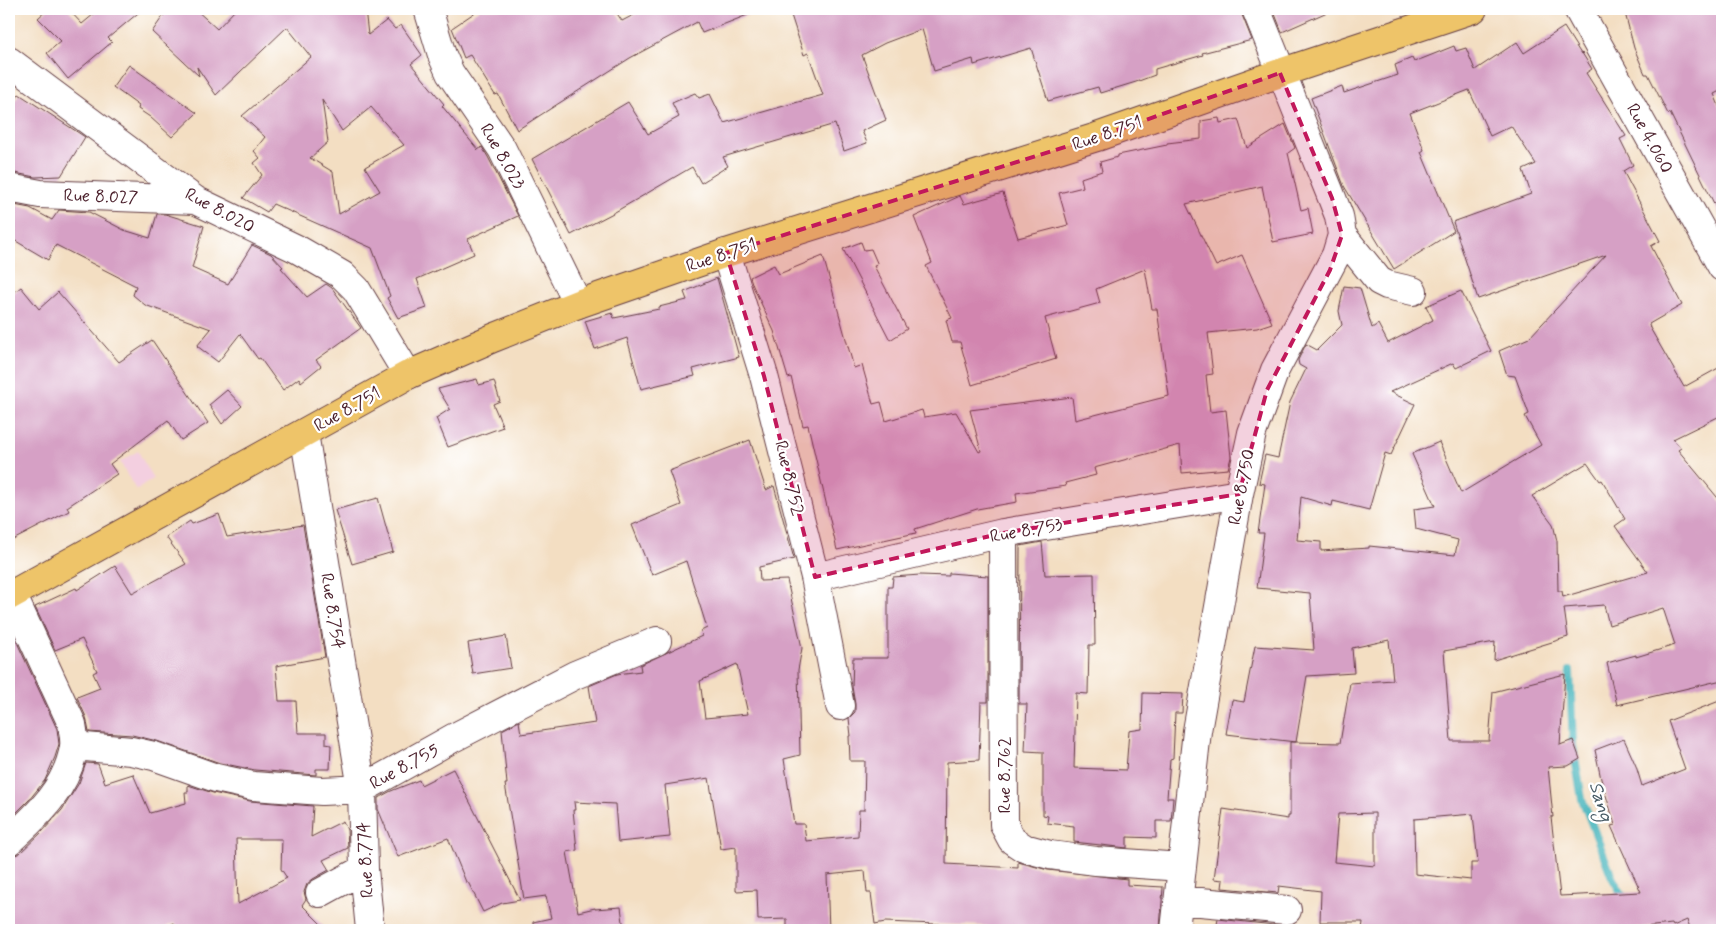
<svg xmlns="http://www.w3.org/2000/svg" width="1731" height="939" font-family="Mynerve,sans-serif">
  <rect width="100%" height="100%" fill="#fff"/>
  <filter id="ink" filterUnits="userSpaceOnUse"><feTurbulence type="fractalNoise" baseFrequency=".02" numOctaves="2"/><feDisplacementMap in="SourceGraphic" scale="10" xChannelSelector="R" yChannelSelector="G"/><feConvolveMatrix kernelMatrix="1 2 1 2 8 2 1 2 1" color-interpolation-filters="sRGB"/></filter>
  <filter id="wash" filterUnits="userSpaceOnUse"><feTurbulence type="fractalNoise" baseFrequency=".0096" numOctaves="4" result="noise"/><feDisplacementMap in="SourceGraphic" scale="20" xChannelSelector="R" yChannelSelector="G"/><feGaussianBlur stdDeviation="1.12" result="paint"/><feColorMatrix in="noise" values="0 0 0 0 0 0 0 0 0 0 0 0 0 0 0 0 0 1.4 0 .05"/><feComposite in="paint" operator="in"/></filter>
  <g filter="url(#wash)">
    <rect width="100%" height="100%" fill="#f3dec2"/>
    <!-- built -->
    <path fill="#f3cfe0" d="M138 451 153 479 136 490 120 462Z"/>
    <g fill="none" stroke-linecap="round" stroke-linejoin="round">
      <!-- stream -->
      <path stroke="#44b4bb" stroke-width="8" d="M1570 671 1573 746 1582 799 1612 877 1626 901"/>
    </g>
    <g id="blocks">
      <!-- building -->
      <path fill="#d6a0c5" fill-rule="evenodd" d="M48 9H68L82 24 100 9H143L108 38 112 42 68 79 47 53 61 41 38 18Z
        M168 9H195L217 29 236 9H365L368 35 387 20 395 29 401 25 422 55 411 64 444 104 442 106 478 150 482 147 488 157 518 216 468 239 474 254 417 279 427 308 398 318 387 298 390 296 372 248 273 204 267 212 243 198 262 175 254 163 260 158 254 151 265 137 242 116 311 57 287 27 216 95 197 67 199 76 152 32ZM322 100 342 131 371 107 404 145 365 167 380 191 339 214 333 172 310 158 328 142Z
        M480 9H614L622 21 645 9 760 10 702 33 697 22 630 58 517 130 498 94 495 95 470 55 464 58 452 28Z
        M789 9H1241L1242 15 1252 40 1202 53 1203 55 1155 69V75L1136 82 1100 93 1098 87 1048 101 1031 48 974 65 973 59 934 71 922 29 885 43 862 55 886 120 862 131 867 143 844 151 835 124 723 157 728 166 701 183 692 167 615 212 571 235 532 159 628 102 648 134 679 117 672 103 695 93 699 98 710 94 724 123 823 95 808 53 804 55Z
        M1273 9H1334L1282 32Z
        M1624 9H1722V90L1714 94 1722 113V220L1670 113 1668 114 1648 74H1645L1634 48Z
        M1564 27 1581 54 1582 53 1592 69 1586 73 1626 136 1620 139 1633 165 1623 171 1660 241 1651 246 1682 305 1649 324 1650 328 1684 387 1722 366V415L1673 439 1681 448 1678 450 1722 503V680L1617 705 1607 663 1636 655V657L1675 645 1663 608 1609 625 1604 605 1564 608 1568 637 1494 660 1495 642 1444 651 1451 741H1489L1493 692 1565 674 1560 745 1573 740 1580 759 1568 766 1548 767 1553 817H1551L1560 896 1641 892 1611 826 1615 825 1601 779 1595 750 1624 739 1636 766 1642 786 1685 769 1668 721 1722 700V930H1691L1687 920 1673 926 1672 924 1617 930H1362L1363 922H1320L1321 891 1279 886 1278 893 1222 888 1223 880 1214 879 1223 809 1288 819V816H1290V742H1296L1226 734 1232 700 1244 702 1255 646 1314 650 1310 593 1257 588 1264 533H1258L1265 484 1259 483 1265 455 1278 458 1290 402 1306 369 1299 365 1298 360 1306 344 1317 350 1342 325 1339 311 1344 286 1360 288 1372 328 1378 324 1388 343 1433 320 1426 306 1461 291 1491 351 1456 368 1453 363 1390 392 1415 404 1391 455 1385 453 1369 510 1333 501 1332 506 1301 497 1297 540 1321 542V551L1369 548V546L1455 555 1458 540 1416 529 1414 509 1435 506 1412 454 1439 442 1461 493 1541 445 1525 416 1529 414 1515 376 1507 375 1499 351 1529 338 1606 255 1478 299 1453 222 1531 194 1523 170 1536 164 1511 126 1490 136 1469 90 1410 113 1424 150 1421 152 1454 231 1394 269 1344 186 1311 98 1342 86 1344 93 1398 75 1395 65 1412 58 1414 62 1454 46 1456 51 1466 48 1475 70 1517 42 1524 53ZM1587 463 1600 481 1602 480 1625 519 1615 526 1648 572 1563 597 1562 591H1558L1557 541 1553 524 1532 496ZM1389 640 1393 680 1350 683 1340 743 1296 742 1307 676 1354 673 1352 648ZM1375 813V866L1334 862 1338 814ZM1473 814 1478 863H1471V880L1415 874 1414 819Z
        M129 65 197 113 172 137 150 117 138 109 139 106 113 87Z
        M19 94 85 137 61 176 35 177 15 173 9 170V110Z
        M1219 118 1220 123 1238 119 1247 148 1285 124 1295 148 1288 153 1301 210 1308 208 1313 234 1273 242 1262 186 1186 204 1216 266 1242 255 1272 323 1257 328 1208 333 1213 374 1206 375 1210 412 1226 410 1231 457 1228 469 1182 473 1180 445 1094 468 1096 475 1065 483 1066 486 1016 493 1017 502 977 509 915 529 916 533 837 550 808 425 803 426 791 377 788 378 774 331 753 286 750 277 774 265 779 274 823 256 854 368 862 365 873 404 881 402 886 421 922 410 924 417 956 412 979 452 981 451 970 410 1072 397 1075 420 1169 396 1157 309H1152L1145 269 1096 289 1100 303 1045 318 1056 359 972 385 960 342H952L946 320 952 318 926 266 932 263 914 217 960 196 964 204 1003 193 1018 238 1068 225 1059 193 1083 187 1081 178 1102 171 1100 162 1118 157V155L1167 145V143L1201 139V121Z
        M14 205 30 208 52 220 59 210 89 212 124 230 150 238 157 214H165L204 226 192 268 228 284 252 245 271 254 283 267 281 268 307 297 326 284 332 288 361 328 316 360 321 366 301 382 299 378 283 390 260 358 258 359 240 334 218 362 197 346 211 329 145 305 133 295 136 286 56 245 48 260 9 237V214Z
        M861 242 864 250 871 249 878 265 874 266 907 329 890 340 843 249Z
        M717 278 739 357 693 369 695 376 641 389 627 338 595 349 585 321 612 313 614 318 659 309V307L687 300 684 292Z
        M21 287 39 309 58 292 119 362 152 340 208 423 181 440 168 420 110 464 117 474 67 507 69 511 9 542V296Z
        M477 379 479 385 494 381 500 401 493 404 503 427 448 447 436 418 450 409 438 389Z
        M227 390 242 406 222 424 209 405Z
        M750 440 766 490 774 486 794 559 759 567 760 581 787 580 802 648 798 670 800 755 784 759 794 824H804L806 841 858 836 859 810H864L865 761H850L849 736H851L849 718 855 712V704L852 687 853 658H888V587H892L893 577 920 575 949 576V573L988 576V702H981L979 760 947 762 946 864 1018 868V862L1048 870 1127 879V885L1163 887 1160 930H987L988 926 885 922 875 924 871 893H867L865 871 827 875 829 930H811V927H787V919L758 920 757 890 736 891V847L721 849 709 778 665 785 670 837 618 842 615 804 574 802 575 810H573L577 850 567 852 578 912 595 908V909L621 907 624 930H533V922L551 918 546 896 524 899 505 784H507L502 730 519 721 521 734 595 723 589 686 617 674 641 671 640 665 702 636 701 631 707 628 686 561 652 575 632 525 681 505 669 471ZM737 664 748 714 705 718 700 681Z
        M378 498 393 552 352 564 335 510Z
        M219 514 227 537 303 525 325 657 276 666 279 701H296L298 733H326V744L331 745 330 769H316V775L255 770 220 763 157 741 132 735 89 732 86 717 77 697 100 688 93 673 97 671 82 639 55 650 35 607 76 588 77 590 115 566 132 593 186 564 166 537 190 521 192 524Z
        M1042 542 1045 575 1094 574 1095 645H1089L1088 694 1076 693 1074 768 1126 770 1129 731 1142 729 1143 693 1183 694 1182 713H1175L1173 758 1170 759 1167 798H1173L1171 821H1156V838L1127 837V848L1074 842V826L1047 823 1048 816 1043 815V752L1025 751 1027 704H1019L1020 546Z
        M14 636 57 729 59 744 55 757 45 780 29 800 9 820V638Z
        M506 636 511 668 473 674 468 643Z
        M86 763 98 764 105 783 133 774 150 813 186 803 185 792H188V785L213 793 250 801 313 806 311 837 343 821 347 830 348 848 323 860 329 870 313 879 307 884 304 892 306 899 302 905 327 930H180L174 923 160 930H9V856H13L20 853 42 832 62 810 79 783ZM236 839H282L281 869 287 878 238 904Z
        M453 769 520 900 502 903 483 912 468 882H466L448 838 398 857 378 809V798L391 791 419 780 421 785Z
        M1218 919 1274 925V930H1216Z"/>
    </g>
  </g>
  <g filter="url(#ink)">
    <use href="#blocks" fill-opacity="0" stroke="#633c42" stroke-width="1"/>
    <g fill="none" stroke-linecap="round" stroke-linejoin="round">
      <defs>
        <path id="minor" d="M428 9 442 55 450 73 502 149 578 304
          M1578 9 1722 267
          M9 61 195 200 297 249 342 275 356 289 408 375
          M9 188 40 194 195 200
          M1342 235 1379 281 1387 285 1413 291
          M726 253 764 376 815 577 840 706
          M304 433 362 789 364 869 370 930
          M1003 533 1004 825 1012 840 1024 848 1050 855 1096 861 1182 867
          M815 577 1003 533 1239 494
          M74 746 131 751 154 756 216 778 253 786 322 791 362 789 453 738 575 675 657 641
          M9 841C38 815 67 788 74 747 75 740 73 731 72 724L12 594
          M320 893 364 869
          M1179 900 1287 910
          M1175 930 1197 731 1239 494 1252 433 1275 370 1336 255 1342 235 1339 216 1332 198 1256 9"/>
        <path id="major" d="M9 596 408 375 493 338 578 304 726 253 1097 137 1280 73 1473 9"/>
      </defs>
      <!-- minor casing -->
      <use href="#minor" stroke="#633c42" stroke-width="30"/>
      <!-- major casing -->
      <use href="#major" stroke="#633c42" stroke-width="30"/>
      <!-- minor -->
      <use href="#minor" stroke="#fff" stroke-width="28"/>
      <!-- major -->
      <use href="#major" stroke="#eec469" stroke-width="28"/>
    </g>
  </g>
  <!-- marked area -->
  <path fill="#c2185b" fill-opacity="0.2" stroke="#c2185b" stroke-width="4" stroke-dasharray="10 6" stroke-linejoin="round" d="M1280 73 1332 198 1342 235 1330 270 1267 390 1239 494 1003 533 815 577 764 376 726 253 1097 137Z"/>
  <g text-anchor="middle" stroke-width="4.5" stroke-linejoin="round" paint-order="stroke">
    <!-- street labels -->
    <g font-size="18" fill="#4a1f2b" stroke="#fff">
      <text transform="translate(1107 133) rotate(-19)" y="6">Rue 8.751</text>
      <text transform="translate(1650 138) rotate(61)" y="6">Rue 4.060</text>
      <text transform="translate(503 156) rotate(60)" y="6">Rue 8.023</text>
      <text transform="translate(101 196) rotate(2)" y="6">Rue 8.027</text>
      <text transform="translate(220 210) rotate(28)" y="6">Rue 8.020</text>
      <text transform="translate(721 255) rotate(-18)" y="6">Rue 8.751</text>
      <text transform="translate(347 409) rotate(-29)" y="6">Rue 8.751</text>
      <text transform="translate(790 478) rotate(76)" y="6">Rue 8.752</text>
      <text transform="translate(1241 487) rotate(-79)" y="6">Rue 8.750</text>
      <text transform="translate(1026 530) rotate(-10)" y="6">Rue 8.753</text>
      <text transform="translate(333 611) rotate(81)" y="6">Rue 8.754</text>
      <text transform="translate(404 766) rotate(-29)" y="6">Rue 8.755</text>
      <text transform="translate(1004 775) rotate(-90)" y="6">Rue 8.762</text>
      <text transform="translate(365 860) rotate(-93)" y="6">Rue 8.774</text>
    </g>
    <!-- water labels -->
    <g font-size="19" font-style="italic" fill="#485b65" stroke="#fff">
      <text transform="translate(1602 801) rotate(73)" y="7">Sang</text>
    </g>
  </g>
  <!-- margin -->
  <rect width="1731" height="939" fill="none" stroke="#fff" stroke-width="30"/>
</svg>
